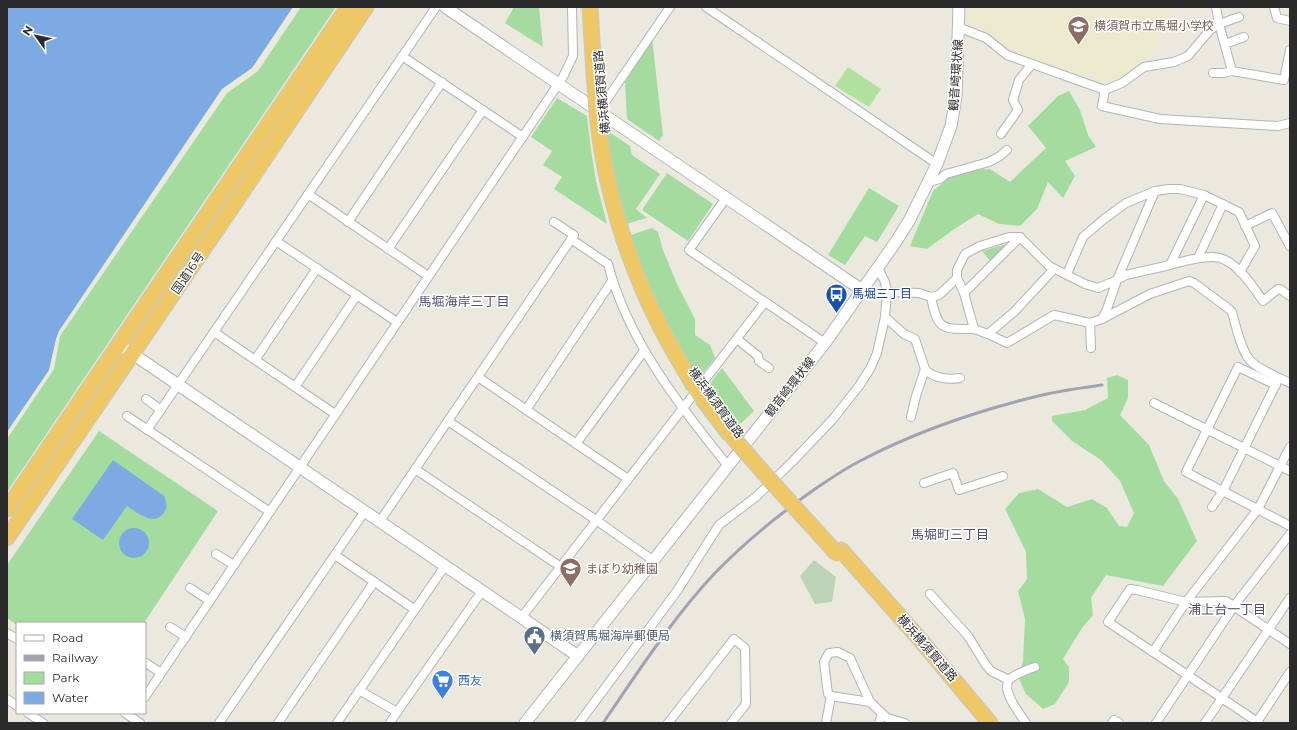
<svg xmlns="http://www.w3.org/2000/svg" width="1297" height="730" font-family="Montserrat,'Noto Sans JP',sans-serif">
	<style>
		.education { fill: #ebeacf }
		.green { fill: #a4dca0 }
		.cemetery { fill: #bdd3b7 }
		.pitch { fill: #b1e29d }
		.water { fill: #7caae2 }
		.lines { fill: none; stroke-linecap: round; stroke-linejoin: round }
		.street-casing { stroke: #b3b2bd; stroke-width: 10 }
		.secondary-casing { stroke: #b3b2bd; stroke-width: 13 }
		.highway-casing { stroke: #c8c8c8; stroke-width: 17 }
		.street { stroke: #fff; stroke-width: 8 }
		.secondary { stroke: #fff; stroke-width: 11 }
		.highway { stroke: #eec766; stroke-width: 15 }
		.rail { stroke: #a4a1b3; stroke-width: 3 }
		.highway-bridge-casing { stroke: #c8c8c8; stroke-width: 17; stroke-linecap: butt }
		.highway-bridge { stroke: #eec766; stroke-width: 15 }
		.labels { text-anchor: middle; stroke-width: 3; stroke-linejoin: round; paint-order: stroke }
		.education-label { font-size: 12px; fill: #785e54; stroke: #fff; text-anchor: start }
		.street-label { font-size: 12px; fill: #2b2b2b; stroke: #fff }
		.transit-label { font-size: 12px; fill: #164399; stroke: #fff; text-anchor: start }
		.service-label { font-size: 12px; fill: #4e5e75; stroke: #fff; text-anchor: start }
		.shop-label { font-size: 12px; fill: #366cbe; stroke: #fff; text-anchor: start }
		.neighbourhood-label { font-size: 13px; fill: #544f77; stroke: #fff }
	</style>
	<rect width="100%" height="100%" fill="#ebe9de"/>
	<path class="education" d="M967,7H1171L1172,11L1148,59L1121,78L1105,81L1011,52L980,29L971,26L967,21Z"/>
	<g class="green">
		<path d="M301,7H336L7,492V439L54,369L60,336L227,93L258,71Z"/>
		<path d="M514,7H539L543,47L505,23Z"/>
		<path d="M652,38L663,135L659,141L627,119L625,81Z"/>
		<path d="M1069,91L1080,110L1088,135L1096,147L1065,161L1075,176L1063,198L1048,182L1037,209L1020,226L999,224L978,214L953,230L927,249L910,246L933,191L958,170L990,169L1010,182L1046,148L1028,126L1058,96Z"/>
		<path d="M557,98L587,116L591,150L596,181L607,224L554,189L562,177L543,165L552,151L531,137Z"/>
		<path d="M590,119L630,146L632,155L660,174L636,209L647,218L612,228L599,180Z"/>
		<path d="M667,173L713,204L688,241L642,210Z"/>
		<path d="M869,188L899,206L877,242L865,236L845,265L828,255Z"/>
		<path d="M652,228L658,232L663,250L677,284L695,319V335L710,345L715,358L689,390L687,391L660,344L635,291L615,240Z"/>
		<path d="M1007,244L992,263L982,251Z"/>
		<path d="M722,368L754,411L723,440L695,403Z"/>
		<path d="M1117,375L1128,380V398L1120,415L1149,445L1164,481L1178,499L1197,541L1163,586L1106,575L1091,598L1093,615L1082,628L1063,659L1069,667V682L1055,704L1043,709L1026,694L1018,677L1023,661L1025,619L1018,591L1027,579L1026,552L1005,509L1019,493L1038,489L1067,507L1092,499L1107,508L1119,526L1127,527L1134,513L1120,481L1101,460L1072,441L1052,421V416L1085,410L1108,398L1107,378Z"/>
		<path d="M99,431L218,511L144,623H17V625L7,618V565Z"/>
	</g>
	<path class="cemetery" d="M814,560L836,577L832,602L815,604L800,576Z"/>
	<path class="pitch" d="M848,67L881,89L869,107L835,86Z"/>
	<g class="water">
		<path d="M7,7H293L252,68L222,89L59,331L56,339L49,370L7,432Z"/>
		<path d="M113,460L164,496C166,501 168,506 165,511C155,528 138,513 127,506L103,540L72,519Z"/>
		<circle cx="134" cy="543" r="15"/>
	</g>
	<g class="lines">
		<defs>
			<g id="street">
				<path d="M706,7L937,164"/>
				<path d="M1274,7L1277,18L1290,21"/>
				<path d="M1239,17L1219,24L1232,71L1284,80L1290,50"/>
				<path d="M958,27L986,38L1007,55L1105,90L1102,106L1160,119L1278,126L1290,123"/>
				<path d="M1225,44L1244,37"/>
				<path d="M402,56L523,137"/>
				<path d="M1213,73H1224L1232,71"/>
				<path d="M1105,90L1122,83L1144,67L1174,62L1188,56L1210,30L1219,24L1216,7"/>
				<path d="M599,111L670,7"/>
				<path d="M1001,134L1018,110L1013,100L1019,80L1032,64"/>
				<path d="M928,182L940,179L946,174L989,162L1000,156L1007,150"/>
				<path d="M1155,191L1117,280L1107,309L1102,319L1090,323L1054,315L1007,343L988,334L974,329L964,293L957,278V270L965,254L980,246L1009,237H1020L1049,266L1085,284L1098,288L1117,280L1126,275L1170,265L1204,195"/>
				<path d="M308,194L428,276"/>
				<path d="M726,198L689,250L825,343"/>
				<path d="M348,222L442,82"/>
				<path d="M1245,226L1272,213L1290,246"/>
				<path d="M571,239L608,264C628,341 679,405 728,466"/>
				<path d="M276,241L397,322"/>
				<path d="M388,249L483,110"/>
				<path d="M1198,258L1223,204"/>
				<path d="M1170,265C1184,261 1198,257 1213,257C1234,257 1252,285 1263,301L1278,289H1280L1290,296"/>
				<path d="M1067,274L1083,237L1104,219L1126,203L1155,191L1169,189H1180L1204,195L1239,212L1255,246L1240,272"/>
				<path d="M887,292L919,293L931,297L939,295L957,278"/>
				<path d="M964,293L1020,237"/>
				<path d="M931,297C938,331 942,329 974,329"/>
				<path d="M885,317L904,334L915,339L925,369L916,396L911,417"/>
				<path d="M1102,319L1150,294L1189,281L1194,283L1229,309L1232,312C1236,326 1240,347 1249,359C1255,368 1280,378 1290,383"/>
				<path d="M1090,323L1091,348"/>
				<path d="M214,332L335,414"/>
				<path d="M988,334L1014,312L1054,269"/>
				<path d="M737,339L758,356L759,361L769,368"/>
				<path d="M255,360L317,268"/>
				<path d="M925,369C932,378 949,380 960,378"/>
				<path d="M478,377L628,479"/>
				<path d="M1276,385L1238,367L1186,472L1290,526"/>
				<path d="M295,387L357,295"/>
				<path d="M146,399L161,410"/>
				<path d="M1154,403L1290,471"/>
				<path d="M526,410L612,281"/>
				<path d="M127,416L270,512"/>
				<path d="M448,421L596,520L654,561"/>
				<path d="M147,430L436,7"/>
				<path d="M576,444L644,351"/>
				<path d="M415,469L561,567"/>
				<path d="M924,483L953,473L959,490L1003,476"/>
				<path d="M1212,507L1223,491L1278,380"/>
				<path d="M380,521L574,235L554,222"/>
				<path d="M216,554L234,565"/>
				<path d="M335,555L414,609"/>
				<path d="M190,588L210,601"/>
				<path d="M930,594L968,636L986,665L991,671L1009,680"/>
				<path d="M521,618L765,302"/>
				<path d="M170,627L186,637"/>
				<path d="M7,633L17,639"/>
				<path d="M1153,652L1108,622L1130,589L1137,590L1186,602L1226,601L1290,644"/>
				<path d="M146,663L161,673"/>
				<path d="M359,690L397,712L390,723"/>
				<path d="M831,696L828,694L824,662L829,653L838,652L850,658L870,702"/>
				<path d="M145,697L563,77L573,56L572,7"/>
				<path d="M7,699L17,706"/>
				<path d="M397,712L482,591"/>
				<path d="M28,713L43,723"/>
				<path d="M125,713L140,723"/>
				<path d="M1257,722L1290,672"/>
				<path d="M219,723L365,511"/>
				<path d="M278,723L374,582"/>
				<path d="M337,723L445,566"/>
				<path d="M579,723L677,591L719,525L757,496L793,461L833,419L859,386L870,369L877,353L885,317L887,292L885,282L878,268"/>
				<path d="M668,723L734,639L745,648L746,704L731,723"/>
				<path d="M826,723L831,696L870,702L887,718L905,723"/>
				<path d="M879,723L882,714"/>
				<path d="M1026,723C1020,714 1001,691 1009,680C1014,674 1027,670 1035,667"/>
				<path d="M1112,723L1114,720L1119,723"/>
				<path d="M1156,723L1234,606L1290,534"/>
				<path d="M1205,723L1290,598"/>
				<path d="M1259,723L1153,652L1186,602L1258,509L1290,447"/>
			</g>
			<g id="secondary">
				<path d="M445,7L862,290"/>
				<path d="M127,350L578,656"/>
				<path d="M525,723L825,343L895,243L909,221L937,164L951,126L956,97L959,7"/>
			</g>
			<g id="highway">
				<path d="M590,7L594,73"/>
				<path d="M7,509L348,7"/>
				<path d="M7,538L230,210L366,7"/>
				<path d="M841,550L917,636L990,723"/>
			</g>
		</defs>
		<use href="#street" class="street-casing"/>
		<use href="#secondary" class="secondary-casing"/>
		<use href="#highway" class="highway-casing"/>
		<use href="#street" class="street"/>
		<use href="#secondary" class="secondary"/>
		<use href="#highway" class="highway"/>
		<path class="rail" d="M603,723C638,672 672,619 714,574C745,542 778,515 815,489C830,479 844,469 860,461C915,432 974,412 1034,397C1056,391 1080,388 1102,385"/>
		<defs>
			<path id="highway-bridge" d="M594,73C596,95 597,117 600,139C616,244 658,342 723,425C759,470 799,511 837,554"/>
		</defs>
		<use href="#highway-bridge" class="highway-bridge-casing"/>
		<use href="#highway-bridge" class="highway-bridge"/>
	</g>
	<defs>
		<symbol id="school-pin" viewBox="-11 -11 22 30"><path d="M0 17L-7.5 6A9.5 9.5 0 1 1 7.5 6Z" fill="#8d6e63" stroke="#fff"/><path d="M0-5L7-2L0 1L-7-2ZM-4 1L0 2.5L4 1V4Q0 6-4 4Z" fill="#fff"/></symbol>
		<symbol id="bus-pin" viewBox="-11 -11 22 30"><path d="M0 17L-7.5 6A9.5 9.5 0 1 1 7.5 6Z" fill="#1a4fb4" stroke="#fff"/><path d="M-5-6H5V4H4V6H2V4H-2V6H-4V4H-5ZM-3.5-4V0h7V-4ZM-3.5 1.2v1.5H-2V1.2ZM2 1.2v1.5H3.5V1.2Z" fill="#fff"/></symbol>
		<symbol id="civic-pin" viewBox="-11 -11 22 30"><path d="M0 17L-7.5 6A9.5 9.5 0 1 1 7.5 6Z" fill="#5c6f8a" stroke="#fff"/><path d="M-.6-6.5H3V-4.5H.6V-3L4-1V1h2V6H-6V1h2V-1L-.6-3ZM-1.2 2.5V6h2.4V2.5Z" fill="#fff"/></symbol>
		<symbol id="supermarket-pin" viewBox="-11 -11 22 30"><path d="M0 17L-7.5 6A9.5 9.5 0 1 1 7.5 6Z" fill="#3f7fe0" stroke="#fff"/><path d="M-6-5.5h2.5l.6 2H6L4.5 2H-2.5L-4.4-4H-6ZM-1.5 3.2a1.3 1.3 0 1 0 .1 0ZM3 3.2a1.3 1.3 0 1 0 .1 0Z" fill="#fff"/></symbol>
	</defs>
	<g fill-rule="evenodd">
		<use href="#school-pin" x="1066" y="14" width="25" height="34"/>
		<use href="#bus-pin" x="824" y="282" width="25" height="34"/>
		<use href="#school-pin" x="558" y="556" width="25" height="34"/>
		<use href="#civic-pin" x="522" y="624" width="25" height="34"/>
		<use href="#supermarket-pin" x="430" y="668" width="25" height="34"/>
	</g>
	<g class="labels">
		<g class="education-label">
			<text x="1094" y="30">横須賀市立馬堀小学校</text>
			<text x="586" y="573">まぼり幼稚園</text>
		</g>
		<g class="street-label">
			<text transform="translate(956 75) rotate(-86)" y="4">観音崎環状線</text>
			<text transform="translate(602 92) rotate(-95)" y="4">横浜横須賀道路</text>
			<text transform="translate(188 273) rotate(-56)" y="4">国道16号</text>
			<text transform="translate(790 387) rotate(-52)" y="4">観音崎環状線</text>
			<text transform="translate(716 403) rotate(54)" y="4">横浜横須賀道路</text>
			<text transform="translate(927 648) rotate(49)" y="4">横浜横須賀道路</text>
		</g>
		<g class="transit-label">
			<text x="852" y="298">馬堀三丁目</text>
		</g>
		<g class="service-label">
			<text x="550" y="640">横須賀馬堀海岸郵便局</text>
		</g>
		<g class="shop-label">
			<text x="458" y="685">西友</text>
		</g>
		<g class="neighbourhood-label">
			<text x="464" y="306">馬堀海岸三丁目</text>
			<text x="950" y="539">馬堀町三丁目</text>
			<text x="1227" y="614">浦上台一丁目</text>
		</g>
	</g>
	<rect width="1297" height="730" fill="none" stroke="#2b2b2b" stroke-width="16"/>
	<rect x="16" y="622" width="130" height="92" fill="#ffffff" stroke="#aaaaaa"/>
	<rect x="24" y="635" width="20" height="6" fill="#ffffff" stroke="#aaaaaa"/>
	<text x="52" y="642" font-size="12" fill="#2b2b2b">Road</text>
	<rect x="24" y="655" width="20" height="6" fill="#a4a1b3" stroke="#aaaaaa"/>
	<text x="52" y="662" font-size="12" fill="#2b2b2b">Railway</text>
	<rect x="24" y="672" width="20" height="12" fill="#a4dca0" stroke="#aaaaaa"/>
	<text x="52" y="682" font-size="12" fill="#2b2b2b">Park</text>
	<rect x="24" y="692" width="20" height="12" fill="#7caae2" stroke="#aaaaaa"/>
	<text x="52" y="702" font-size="12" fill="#2b2b2b">Water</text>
	<g transform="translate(36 36) rotate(303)" stroke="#ffffff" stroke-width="3" paint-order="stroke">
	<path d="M0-3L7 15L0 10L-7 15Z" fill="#2b2b2b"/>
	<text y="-6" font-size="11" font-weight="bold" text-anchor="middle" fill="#2b2b2b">N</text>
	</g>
</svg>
